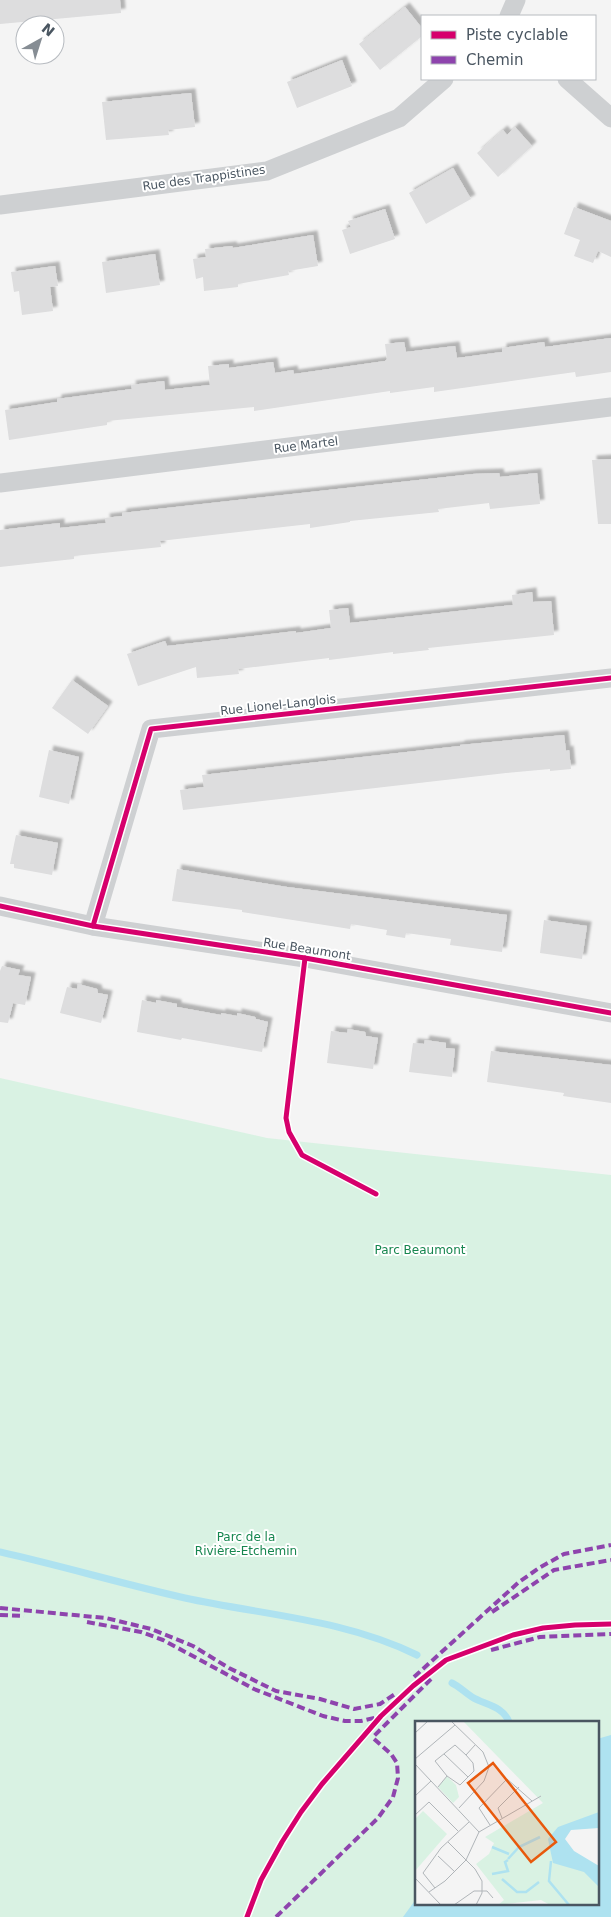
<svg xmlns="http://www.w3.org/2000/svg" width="611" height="1917" font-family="'DejaVu Sans',sans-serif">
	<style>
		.green { fill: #d9f2e3; fill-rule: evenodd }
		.water { fill: #aee2f0 }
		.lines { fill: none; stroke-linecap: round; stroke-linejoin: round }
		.stream { stroke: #aee2f0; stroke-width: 7 }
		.building { fill: #ddddde; filter: url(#shadow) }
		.minor { stroke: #ced0d2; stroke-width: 19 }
		.quiet { stroke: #8e44ad; stroke-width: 4; stroke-dasharray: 8 4; stroke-linecap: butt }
		.cycleway-casing { stroke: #fff; stroke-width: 8 }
		.cycleway { stroke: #d6006c; stroke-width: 5 }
		.labels { text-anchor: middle; stroke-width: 4; stroke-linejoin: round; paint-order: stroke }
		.street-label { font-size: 12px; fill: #4a5661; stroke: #fff }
		.park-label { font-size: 12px; fill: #17864f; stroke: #fff }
		.inset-river { fill: none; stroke: #aee2f0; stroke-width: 2.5 }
		.inset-road { fill: none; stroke: #b0b5b9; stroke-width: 1 }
		.view { fill: #e8590c; fill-opacity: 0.15; stroke: #e8590c; stroke-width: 2.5 }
		.inset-edge { fill: none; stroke: #4a5661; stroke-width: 2.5 }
	</style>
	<defs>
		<filter id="shadow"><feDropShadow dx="4.5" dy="-4.5" stdDeviation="1" flood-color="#0004"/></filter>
	</defs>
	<rect width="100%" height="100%" fill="#f4f4f4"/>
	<path class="green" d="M0,1078L267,1138L611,1175V1917H0ZM416,1722H597V1903H416Z"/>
	<path class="water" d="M611,1735V1917H403L416,1899V1903H597V1739Z"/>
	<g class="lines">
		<g class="stream">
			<path d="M0,1552C62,1566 123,1584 185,1598C263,1615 343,1619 417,1655"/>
			<path d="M452,1683C460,1687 464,1692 472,1697C485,1705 503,1706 509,1722"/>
		</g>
	</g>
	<g class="building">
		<path d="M0,0H120L121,13L0,24Z"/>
		<path d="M405,7L422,28V36L380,70L359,44Z"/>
		<path d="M342,60L352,86L297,108L287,82Z"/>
		<path d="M191,93L195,127L168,130L169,135L106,140L102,102Z"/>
		<path d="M515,127L532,146L498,177L477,153L503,130L507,135Z"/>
		<path d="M453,168L471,199L426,224L409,193Z"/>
		<path d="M574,207L611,221V257L598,251L593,263L574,256L580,240L564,234Z"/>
		<path d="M385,209L395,239L350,254L342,230L351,227L348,221Z"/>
		<path d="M313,235L318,266L288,271L289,275L238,284V287L204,291L203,277L196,279L193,259L206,257L205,249L232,246L233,248Z"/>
		<path d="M155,254L160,285L106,293L102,262Z"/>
		<path d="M55,266L58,286L50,287L53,311L22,315L19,291L14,292L11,272Z"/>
		<path d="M611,338V372L576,377L575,372L434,392V387L390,393V391L254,411V407L107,421V425L9,440L5,410L57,402V399L132,389L131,385L164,381L165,390L210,385L208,366L229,364V368L273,362L275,373L293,370L294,374L385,361L387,359L385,344L404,342L406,352L455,346L457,358L502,352V348L544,342L545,347Z"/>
		<path d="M611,459V524H598L592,460Z"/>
		<path d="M499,473L500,477L537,473L540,504L490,509L489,503L438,509L439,512L350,521V522L310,528V524L160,541L161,547L74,556V559L0,567V530L60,523V528L106,523L105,518L122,516V513L473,474Z"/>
		<path d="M532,592L533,602L551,601L554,635L428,648L429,650L393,654V652L329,660V658L238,669L239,674L197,678L196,667L138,686L127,654L165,641L167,646L296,631V633L331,628L329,610L348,608L350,623L513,605L512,595Z"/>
		<path d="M72,680L108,706L88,734L52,708Z"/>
		<path d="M564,735L566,751L569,750L571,769L550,771V769L506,773L183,810L180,790L204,787L202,775L460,746V745Z"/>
		<path d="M49,750L79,757L69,804L39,797Z"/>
		<path d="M16,835L58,843L52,875L14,868V864H10Z"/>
		<path d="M177,869L287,887L507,915L502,952L450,945L451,939L406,933L405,938L386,935L387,930L351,924L350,929L242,912V910L172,901Z"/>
		<path d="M544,920L587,926L582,959L540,953Z"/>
		<path d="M2,966L20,970L18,975L31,977L25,1005L13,1003L8,1023L0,1022V971Z"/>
		<path d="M78,984L97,989L98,993L108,995L101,1023L60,1013L67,987L77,989Z"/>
		<path d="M142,1000L156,1003V1000L177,1004V1007L221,1015V1013L237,1016V1013L255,1017L256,1019L268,1022L262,1052L182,1038L181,1040L137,1032Z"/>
		<path d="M348,1029L365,1032L366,1036L378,1038L373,1069L327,1063L331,1031L347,1033Z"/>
		<path d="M425,1040L446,1043V1048L455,1049L452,1077L409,1072L413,1043L424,1044Z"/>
		<path d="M491,1051L611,1065V1103L563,1096L564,1093L487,1082Z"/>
	</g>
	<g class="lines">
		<g class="minor">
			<path d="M509,16L516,0"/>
			<path d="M567,79L611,118"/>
			<path d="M0,205L267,171L399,118L444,79"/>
			<path d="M0,483L611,407"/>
			<path d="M0,906L93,926L305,958L611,1013"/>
			<path d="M93,926L151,729L611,678"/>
		</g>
		<g class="quiet">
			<path d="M0,1608L106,1618L151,1629L193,1646L229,1668L276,1691L320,1699L354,1709L380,1704L395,1694"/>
			<path d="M492,1612L554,1570L611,1560"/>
			<path d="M0,1615L24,1616"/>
			<path d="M87,1622L141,1632L163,1640L254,1689L323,1716L345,1721H361L378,1717"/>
			<path d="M491,1650L540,1637L611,1634"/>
			<path d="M414,1677L519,1582L539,1568L564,1554L611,1545"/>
			<path d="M276,1917L378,1818L393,1797L398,1778L397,1763L391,1754L374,1739V1736L431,1679"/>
		</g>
		<defs>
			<g id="cycleway">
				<path d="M0,906L93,926L305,958L611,1013"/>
				<path d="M93,926L151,729L611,678"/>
				<path d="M305,958L286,1118L289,1132L302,1155L376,1194"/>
				<path d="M247,1917L261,1880L282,1842L301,1812L322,1784L381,1716L413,1686L446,1660L513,1635L543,1628L575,1625L611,1624"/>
			</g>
		</defs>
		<use href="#cycleway" class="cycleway-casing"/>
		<use href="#cycleway" class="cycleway"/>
	</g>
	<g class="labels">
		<g class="street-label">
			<text transform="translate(204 178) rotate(-8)" y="4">Rue des Trappistines</text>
			<text transform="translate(306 445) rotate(-7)" y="4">Rue Martel</text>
			<text transform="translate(278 705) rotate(-6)" y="4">Rue Lionel-Langlois</text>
			<text transform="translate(307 949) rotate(9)" y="4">Rue Beaumont</text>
		</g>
		<g class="park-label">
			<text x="420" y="1254">Parc Beaumont</text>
			<text x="246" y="1541">Parc de la<tspan x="246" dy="14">Rivière-Etchemin</tspan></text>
		</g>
	</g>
	<g transform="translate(415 1721)">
		<rect width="184" height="184" fill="#f4f4f4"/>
		<path d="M48,0H184V98L146,109L141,124L184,155V184H135L126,179L83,184L89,179L61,143L74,133L79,122L70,116L128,82ZM32,55L41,64L44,76L38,82L23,66ZM8,90L32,113L0,150V98Z" fill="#d9f2e3"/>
		<path d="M184,91V107L156,109L150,118L159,130L184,145V166L169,151L138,142L133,118L143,106Z" fill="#aee2f0"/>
		<path class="inset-river" d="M77,126L94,133M93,138L104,126L125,116M136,140L134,160L154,184M77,153L93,150L90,141L93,139M87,158L102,171H111L124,161"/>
		<path class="inset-road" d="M36,0L68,31L74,46L69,60L44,87M0,12L13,0M29,33L53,56M0,38L40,4M0,43L64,111M32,55L20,40L40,24L51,34L60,24M23,66L32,55L45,64L59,50L58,42L51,34M0,75L16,60M0,94L14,81L43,110M87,97L83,87L104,66M75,104L64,87L92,58L117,80M33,121L60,148L67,160V172L61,184M23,135L40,151M0,157L26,184M20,167L8,152L26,127L54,101M14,171L30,160L51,139L64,111L126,75M39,184L59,170H72L78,177"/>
		<path class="view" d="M78,42L141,121L116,141L53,62Z"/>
		<rect width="184" height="184" class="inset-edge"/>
	</g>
	<rect x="421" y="15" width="175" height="65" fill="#ffffff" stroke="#b7bbc0"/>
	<rect x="431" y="31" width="25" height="8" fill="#d6006c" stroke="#b7bbc0"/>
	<text x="466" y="40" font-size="15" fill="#4a5661">Piste cyclable</text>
	<rect x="431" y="56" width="25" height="8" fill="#8e44ad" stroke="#b7bbc0"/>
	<text x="466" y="65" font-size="15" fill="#4a5661">Chemin</text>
	<g transform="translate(40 40) rotate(39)"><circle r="24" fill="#ffffff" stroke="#b7bbc0"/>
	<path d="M0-4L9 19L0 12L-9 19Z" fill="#868d94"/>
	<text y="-8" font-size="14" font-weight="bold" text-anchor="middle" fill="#4a5661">N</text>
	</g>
</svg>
